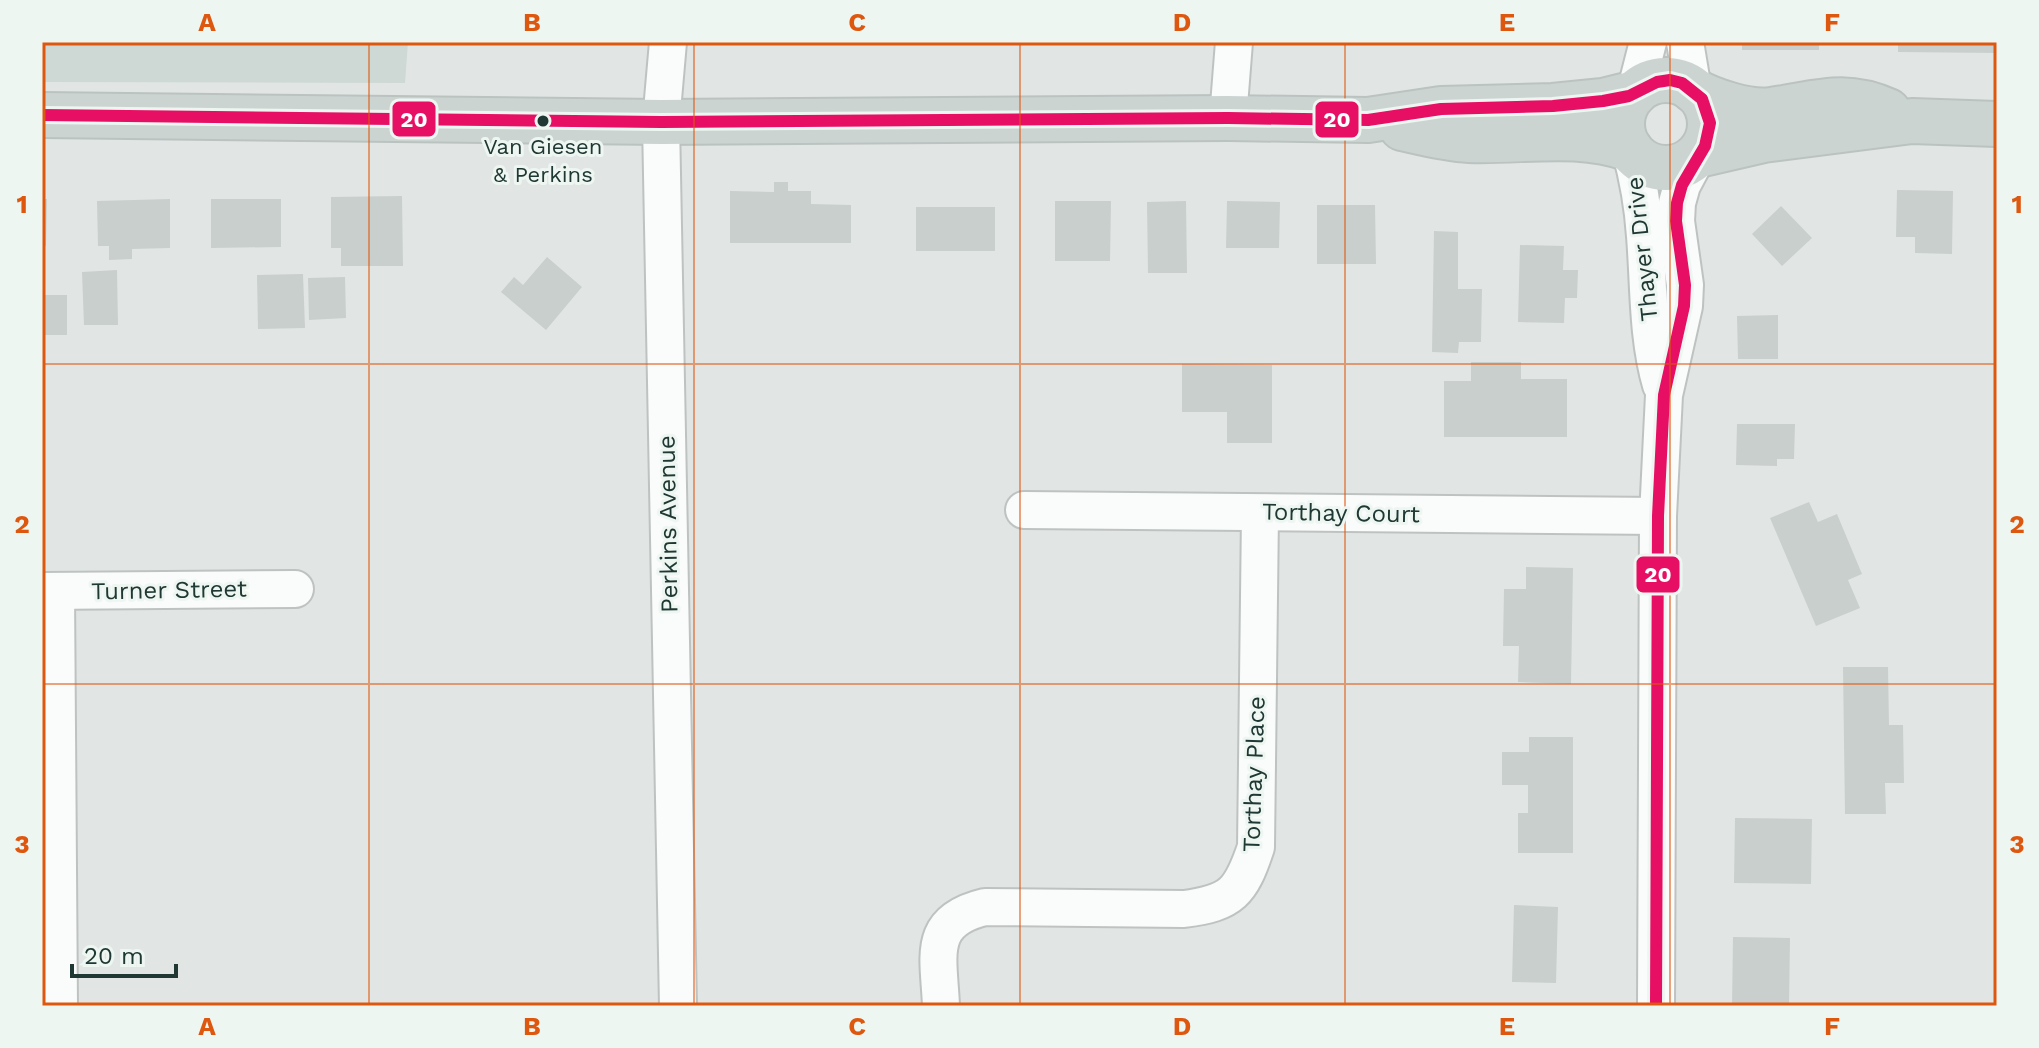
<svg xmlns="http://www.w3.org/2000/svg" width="2039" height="1048" font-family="'Work Sans',sans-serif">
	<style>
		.built { fill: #ced8d4 }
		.building { fill: #c9cfcd }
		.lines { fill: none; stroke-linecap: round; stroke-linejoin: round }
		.minor-casing { stroke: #bec3c1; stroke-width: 40 }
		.major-casing { stroke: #bbc3c1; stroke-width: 48 }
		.minor { stroke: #fafbfb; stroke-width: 36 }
		.major { stroke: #ccd4d2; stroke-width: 44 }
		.bus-1-casing { stroke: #eef6f2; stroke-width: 18 }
		.bus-1 { stroke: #e60f63; stroke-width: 12 }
		.grid { fill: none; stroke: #de570e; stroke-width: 2; stroke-opacity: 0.55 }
		.bus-dot { fill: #203833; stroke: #eef6f2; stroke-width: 3 }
		.labels { text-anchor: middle; stroke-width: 6; stroke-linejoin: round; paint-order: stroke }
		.bus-label { font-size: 22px; fill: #203833; stroke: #eef6f2 }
		.street-label { font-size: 24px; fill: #203833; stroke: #eef6f2 }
		.line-badge { stroke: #eef6f2; stroke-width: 3 }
		.badge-label { font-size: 22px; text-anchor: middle; font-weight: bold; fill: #fff }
		.neatline { fill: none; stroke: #de570e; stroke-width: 3 }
		.grid-label { font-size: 26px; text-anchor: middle; font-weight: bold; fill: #de570e }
	</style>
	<rect width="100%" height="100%" fill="#e1e6e4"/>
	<path class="built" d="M42,42H408L405,83L42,82Z"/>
	<g class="building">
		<rect x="1742" y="42" width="77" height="8"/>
		<path d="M1898,42H1997V53L1898,52Z"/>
		<path d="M774,182H788V191H811V204L851,205V243H730V191L774,192Z"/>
		<path d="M1897,190L1953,191L1952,254L1915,253V237H1896Z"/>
		<path d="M402,196L403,266H341V248H331V197Z"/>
		<path d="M42,199H47L46,246H42Z"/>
		<path d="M170,199V248L132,249V259L109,260V246H98L97,201Z"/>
		<path d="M211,199H281V247L211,248Z"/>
		<path d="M1055,201H1111L1110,261H1055Z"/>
		<path d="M1186,201L1187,273H1148L1147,202Z"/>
		<path d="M1227,201L1280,202L1279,248H1226Z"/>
		<path d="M1317,205H1375L1376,264H1317Z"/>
		<path d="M1781,206L1812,238L1782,266L1752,234Z"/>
		<rect x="916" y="207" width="79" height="44"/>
		<path d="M1434,231L1458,232V289H1482L1481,342H1459L1458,353L1432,352Z"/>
		<path d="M1520,245L1564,246L1563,270H1578L1577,298H1565L1564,323L1518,322Z"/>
		<path d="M547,257L582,287L546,330L501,292L514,277L523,285Z"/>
		<path d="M117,270L118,325H84L82,272Z"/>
		<path d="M303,274L305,328L258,329L257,275Z"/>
		<path d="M345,277L346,318L309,320L308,278Z"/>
		<rect x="42" y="295" width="25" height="40"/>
		<path d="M1778,315V359H1738L1737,316Z"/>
		<path d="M1471,362H1521V379H1567V437H1444V381H1471Z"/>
		<path d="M1182,364L1272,365V443H1227V412H1182Z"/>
		<path d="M1737,424H1795L1794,459H1777V466L1736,465Z"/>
		<path d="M1809,502L1818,522L1837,514L1862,574L1848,580L1860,608L1816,626L1770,518Z"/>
		<path d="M1526,567L1573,568L1571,684L1518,682L1519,646H1503L1504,589H1526Z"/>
		<path d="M1843,667H1888L1889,725H1903L1904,783H1885L1886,814H1845Z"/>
		<path d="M1529,737H1573V853H1518V813H1528V785H1502V752H1529Z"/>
		<path d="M1735,818L1812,819L1811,884L1734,883Z"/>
		<path d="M1514,905L1558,907L1556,983L1512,982Z"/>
		<path d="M1733,937L1790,938L1789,1006H1732Z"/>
	</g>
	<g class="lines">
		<defs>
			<g id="minor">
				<path d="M668,42L661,122L678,1006"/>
				<path d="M1685,42L1693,90"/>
				<path d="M1635,93L1648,42"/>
				<path d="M1228,118L1234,42"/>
				<path d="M1630,149C1638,178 1643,206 1645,236C1649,286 1647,337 1661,385"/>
				<path d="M1024,510L1658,516"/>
				<path d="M42,591L295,589"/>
				<path d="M56,591L59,1006"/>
				<path d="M941,1006C939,956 926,921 985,907L1184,909C1232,903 1241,892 1256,847L1260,513"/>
				<path d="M1656,1006L1658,516L1664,395L1684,306L1685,285L1676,221L1677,203L1682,185L1698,155"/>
			</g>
			<g id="major">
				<circle cx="1666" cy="124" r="44"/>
				<path d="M1693,90C1712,101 1749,113 1771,110C1816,104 1843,91 1888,111"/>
				<path d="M42,115L661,122L1228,118L1368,120L1441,109L1553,106L1603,101L1635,93"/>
				<path d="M1402,128C1424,133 1447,139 1469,140C1524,142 1577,130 1630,149"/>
				<path d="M1698,155L1763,140L1912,121L1997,124"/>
			</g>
		</defs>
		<use href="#minor" class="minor-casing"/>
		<use href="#major" class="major-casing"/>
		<use href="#minor" class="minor"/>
		<use href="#major" class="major"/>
		<defs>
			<path id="bus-1" d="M42,115L661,122L1228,118L1368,120L1441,109L1553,106L1603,101L1629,96L1657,82L1670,80L1682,83L1702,99L1710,123L1705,146L1682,185L1677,203L1676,221L1685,285L1684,306L1664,395L1658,516L1656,1006"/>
		</defs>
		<use href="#bus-1" class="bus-1-casing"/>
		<use href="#bus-1" class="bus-1"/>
	</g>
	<path class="grid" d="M369,42V1006M694,42V1006M1020,42V1006M1345,42V1006M1670,42V1006M42,364H1997M42,684H1997"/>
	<circle class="bus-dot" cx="543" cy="121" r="7"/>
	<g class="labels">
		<g class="bus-label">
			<text x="543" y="154">Van Giesen<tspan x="543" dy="28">&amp; Perkins</tspan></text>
		</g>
		<g class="street-label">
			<text transform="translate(1642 249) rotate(-96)" y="8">Thayer Drive</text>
			<text transform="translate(1341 513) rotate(1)" y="8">Torthay Court</text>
			<text transform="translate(668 524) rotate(-91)" y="8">Perkins Avenue</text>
			<text transform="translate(169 590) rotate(-1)" y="8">Turner Street</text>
			<text transform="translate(1254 774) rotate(-88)" y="8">Torthay Place</text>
		</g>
	</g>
	<g class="line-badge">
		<rect x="391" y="100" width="46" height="38" rx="8" fill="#e60f63"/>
		<rect x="1314" y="100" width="46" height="39" rx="8" fill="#e60f63"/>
		<rect x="1635" y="555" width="46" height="39" rx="8" fill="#e60f63"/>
	</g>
	<g class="badge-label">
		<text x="414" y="127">20</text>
		<text x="1337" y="127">20</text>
		<text x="1658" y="582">20</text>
	</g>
	<rect width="2039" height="1048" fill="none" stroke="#eef6f2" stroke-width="88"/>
	<path d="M72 964v12h104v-12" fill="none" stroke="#203833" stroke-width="4"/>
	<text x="84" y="964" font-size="24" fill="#203833" stroke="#eef6f2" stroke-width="6" paint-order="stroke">20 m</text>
	<rect x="44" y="44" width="1951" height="960" class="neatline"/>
	<g class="grid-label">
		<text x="207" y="31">A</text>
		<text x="532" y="31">B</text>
		<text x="857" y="31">C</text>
		<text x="1182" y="31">D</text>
		<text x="1507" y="31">E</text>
		<text x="1832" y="31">F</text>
		<text x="22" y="213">1</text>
		<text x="2017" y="213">1</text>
		<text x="22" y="533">2</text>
		<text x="2017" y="533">2</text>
		<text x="22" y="853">3</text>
		<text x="2017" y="853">3</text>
		<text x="207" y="1035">A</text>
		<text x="532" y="1035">B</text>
		<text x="857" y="1035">C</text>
		<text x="1182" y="1035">D</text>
		<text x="1507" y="1035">E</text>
		<text x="1832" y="1035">F</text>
	</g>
</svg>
